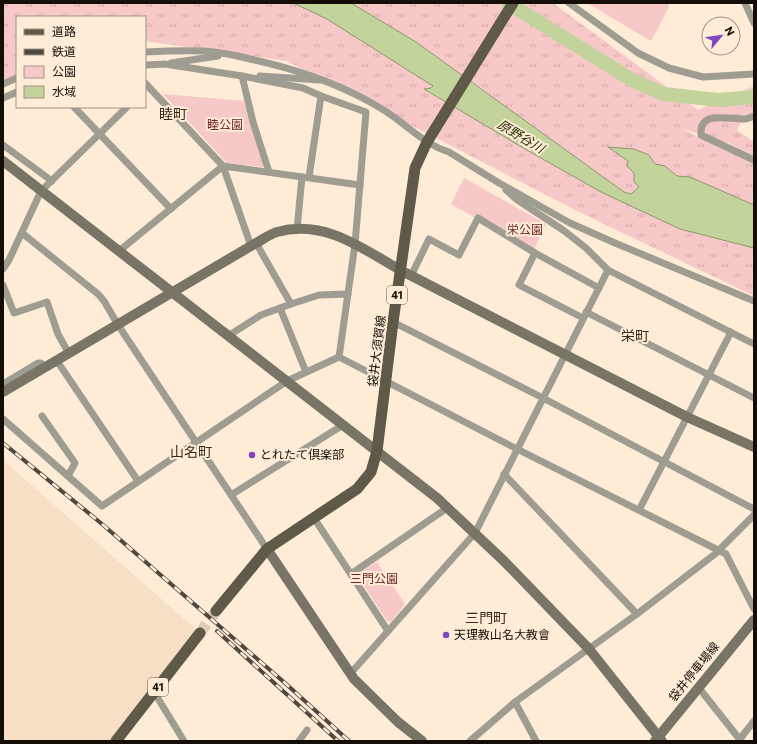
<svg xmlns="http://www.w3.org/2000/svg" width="757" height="744" font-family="Commissioner,'Noto Sans JP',sans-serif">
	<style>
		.built { fill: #f6dfc4 }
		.grass { fill: url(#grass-tufts) }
		.green { fill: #f6c8c7 }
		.water { fill: #c2d39b; stroke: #8e986f }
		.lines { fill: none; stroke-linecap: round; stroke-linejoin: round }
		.river { stroke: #c2d39b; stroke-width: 14 }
		.primary-tunnel { stroke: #dccbb8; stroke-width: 11; stroke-dasharray: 11 5.5; stroke-linecap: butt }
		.street { stroke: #9f9d92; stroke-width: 7 }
		.secondary { stroke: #797566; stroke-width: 10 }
		.primary { stroke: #5e5a47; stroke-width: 11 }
		.rail-casing { stroke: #50473d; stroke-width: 4 }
		.rail { stroke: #ffecd7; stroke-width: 2.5; stroke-dasharray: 8; stroke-linecap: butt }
		.poi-dot { fill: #8246bc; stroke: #ffecd7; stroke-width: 1.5 }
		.labels { text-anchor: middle; stroke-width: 4; stroke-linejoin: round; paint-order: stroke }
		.shield { fill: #ffecd7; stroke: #5a5145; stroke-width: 1 }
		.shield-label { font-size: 11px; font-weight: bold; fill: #140e07 }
		.park-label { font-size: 12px; fill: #702529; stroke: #ffecd7 }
		.street-label { font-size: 12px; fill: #140e07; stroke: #ffecd7 }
		.poi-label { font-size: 12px; fill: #140e07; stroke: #ffecd7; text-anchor: start }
		.water-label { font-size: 13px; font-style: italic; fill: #273107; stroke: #ffecd7 }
		.quarter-label { font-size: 14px; fill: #392b1a; stroke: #ffecd7 }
	</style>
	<defs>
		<pattern id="grass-tufts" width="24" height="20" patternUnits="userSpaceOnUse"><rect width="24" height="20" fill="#f6c8c7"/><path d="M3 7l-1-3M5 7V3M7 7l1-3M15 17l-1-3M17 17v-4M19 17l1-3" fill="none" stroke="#d2aba9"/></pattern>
	</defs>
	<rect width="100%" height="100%" fill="#ffecd7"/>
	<path class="built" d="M3,460L200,633L114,741H3Z"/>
	<path class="grass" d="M3,3H553L698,110L754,86V115L742,119L737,130L754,142V157L729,143L680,128L754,163V296L575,210L287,61L145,41V17H17V78L3,82Z"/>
	<g class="green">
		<path d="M587,3H667L669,7L651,41Z"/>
		<path d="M163,94L244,101L264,165L262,167L227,163Z"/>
		<path d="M464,178L546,224L533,251L451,204Z"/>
		<path d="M377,562L405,604L391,622L387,621L358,576L359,573Z"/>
	</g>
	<path class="water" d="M293,3H351L416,42L624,192L631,194L639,187L634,182V173L627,166L628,161L608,147L634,149L649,155L655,164L665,166L677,176L690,177L754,205V248L680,229L601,192L525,149L424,89L431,88L433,86L327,19Z"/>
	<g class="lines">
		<path class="river" d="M508,3L632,80L664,94L718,100L754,97"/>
		<path class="primary-tunnel" d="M200,633L216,611"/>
		<g class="street">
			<path d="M569,3L638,53L669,68L703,77L754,74"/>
			<path d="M745,3L754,23"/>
			<path d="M145,52C164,51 183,50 203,51C219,52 235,55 250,59C292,68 332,81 370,102C379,107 389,113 398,120C414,132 429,146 449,152L499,183L570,223L615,243L754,301"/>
			<path d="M171,63L218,56"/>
			<path d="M145,65L165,64L242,76L303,88L321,96L366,112L355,244L339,357"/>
			<path d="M242,76L253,122L269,172"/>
			<path d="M260,76L319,80"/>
			<path d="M145,83L223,166L251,246"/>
			<path d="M3,84L17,78"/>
			<path d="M3,98L17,92"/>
			<path d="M74,107L171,209"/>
			<path d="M754,116C751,117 748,119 745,119C730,120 699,109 701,135L754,160"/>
			<path d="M3,145L52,181"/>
			<path d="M309,177L321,96"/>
			<path d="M506,190L516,199L563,230L586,248L608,270L754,344"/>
			<path d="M297,229L302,177"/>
			<path d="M22,233L98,294L104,301L118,325L267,549"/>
			<path d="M256,243L291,304"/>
			<path d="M119,251L223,166L360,185"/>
			<path d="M535,253L519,285L583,318"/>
			<path d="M3,269L9,260L41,191L127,107"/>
			<path d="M411,276L429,239L459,255L478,218L535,253L599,288"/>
			<path d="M3,285L14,313L47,302L58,334L69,354"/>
			<path d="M280,308L306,372"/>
			<path d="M586,312L754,398"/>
			<path d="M393,322L543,398L754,509"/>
			<path d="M228,336L261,315L291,304L319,295L348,294"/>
			<path d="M339,357L517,449L726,554L754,609"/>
			<path d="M57,361L138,481"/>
			<path d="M3,384L38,363H41L45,367"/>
			<path d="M42,416L75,463L68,476"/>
			<path d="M3,419L102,506L287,381L339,357"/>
			<path d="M504,474L637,614"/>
			<path d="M231,495L343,425"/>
			<path d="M639,510L731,332"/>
			<path d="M314,518L388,631"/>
			<path d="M351,574L447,508"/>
			<path d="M350,674L475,533L608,270"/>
			<path d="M699,688L741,741"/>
			<path d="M154,692L184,741"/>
			<path d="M515,702L536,741"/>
			<path d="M740,739L754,721"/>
			<path d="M299,741L307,730"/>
			<path d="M470,741L515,702L637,614L715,554L754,515"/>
		</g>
		<g class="secondary">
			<path d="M3,161L437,498L504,561L589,649L662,741"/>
			<path d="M3,392L256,243C262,240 270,234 277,232C324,219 362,248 400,270L687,417L754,447"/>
			<path d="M267,549L354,679L398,722L422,741"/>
			<path d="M655,741L754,620"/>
		</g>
		<g class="primary">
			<path d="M216,611L267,549L357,489L371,472L377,451L393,322L415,168L427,142L513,3"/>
			<path d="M116,741L200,633"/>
		</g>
		<defs>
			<g id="rail">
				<path d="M3,443L102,524L285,683L349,741"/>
				<path d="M217,631L338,741"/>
			</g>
		</defs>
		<use href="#rail" class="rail-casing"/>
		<use href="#rail" class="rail"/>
	</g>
	<g class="poi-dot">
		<circle cx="252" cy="455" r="4"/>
		<circle cx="446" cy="635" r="4"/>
	</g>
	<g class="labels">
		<g class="shield">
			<rect x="387" y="286" width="20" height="18" rx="3"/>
			<rect x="148" y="678" width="20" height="18" rx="3"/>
		</g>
		<g class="shield-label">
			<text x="397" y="299">41</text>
			<text x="158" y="691">41</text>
		</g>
		<g class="park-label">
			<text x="225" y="129">睦公園</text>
			<text x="525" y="234">栄公園</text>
			<text x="374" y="583">三門公園</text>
		</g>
		<g class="street-label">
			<text transform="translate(377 351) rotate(-83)" y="4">袋井大須賀線</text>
			<text transform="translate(694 672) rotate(-51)" y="4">袋井停車場線</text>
		</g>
		<g class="poi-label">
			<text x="260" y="459">とれたて倶楽部</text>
			<text x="454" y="639">天理教山名大教會</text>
		</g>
		<g class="water-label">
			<text transform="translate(521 136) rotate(31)" y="5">原野谷川</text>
		</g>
		<g class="quarter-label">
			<text x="173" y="119">睦町</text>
			<text x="635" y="341">栄町</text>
			<text x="191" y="457">山名町</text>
			<text x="486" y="623">三門町</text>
		</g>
	</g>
	<rect width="757" height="744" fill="none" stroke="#140e07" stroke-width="8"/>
	<rect x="16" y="16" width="130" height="92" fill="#ffecd7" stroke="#a19384"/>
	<rect x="24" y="29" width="20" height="6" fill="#5e5a47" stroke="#a19384"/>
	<text x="52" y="36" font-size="12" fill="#140e07">道路</text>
	<rect x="24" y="49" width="20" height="6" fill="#50473d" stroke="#a19384"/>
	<text x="52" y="56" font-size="12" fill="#140e07">鉄道</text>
	<rect x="24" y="66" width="20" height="12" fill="#f6c8c7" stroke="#a19384"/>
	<text x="52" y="76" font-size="12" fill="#140e07">公園</text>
	<rect x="24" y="86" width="20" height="12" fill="#c2d39b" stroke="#a19384"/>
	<text x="52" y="96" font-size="12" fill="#140e07">水域</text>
	<g transform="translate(721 36) rotate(61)"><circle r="19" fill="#ffecd7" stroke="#a19384"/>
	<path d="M0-3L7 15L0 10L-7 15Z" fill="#8246bc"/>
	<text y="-6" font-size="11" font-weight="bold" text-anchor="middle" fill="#140e07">N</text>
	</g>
</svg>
